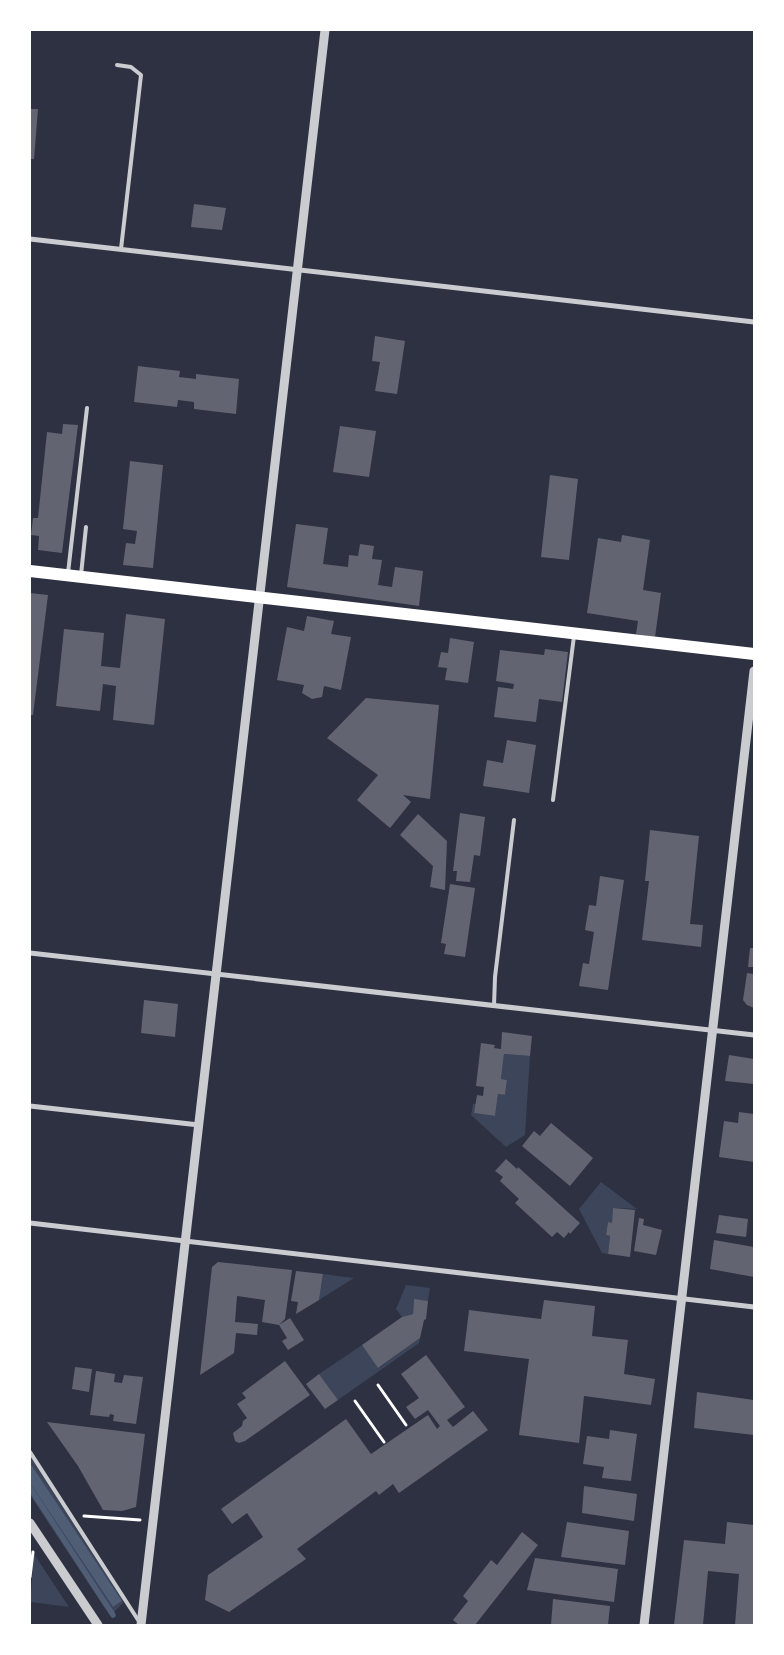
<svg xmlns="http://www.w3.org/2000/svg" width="784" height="1655" font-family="Lato,sans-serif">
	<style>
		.green { fill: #3c4559 }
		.water { fill: #4f5d75 }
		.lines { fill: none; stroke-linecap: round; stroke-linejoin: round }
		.stream { stroke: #4f5d75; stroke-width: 5.5 }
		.building { fill: #626471 }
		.path { stroke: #fff; stroke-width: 3 }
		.service { stroke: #caccd0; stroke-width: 4 }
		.minor { stroke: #caccd0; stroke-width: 5 }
		.tertiary { stroke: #caccd0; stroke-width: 9 }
		.primary { stroke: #fff; stroke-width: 12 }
	</style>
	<rect width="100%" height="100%" fill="#2d3142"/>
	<g class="green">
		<path d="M504,1054L530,1056L525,1135L506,1147L471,1115L473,1104H476L474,1113L495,1116L498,1094L505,1095L507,1080L501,1079Z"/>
		<path d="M601,1182L637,1209L614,1208L612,1223H608L606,1235L610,1236L608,1254L602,1253L579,1209Z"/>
		<path d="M323,1274L354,1278L319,1300Z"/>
		<path d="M406,1285L430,1288L428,1301L414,1300L413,1314L402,1317L396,1309Z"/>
		<path d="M420,1338L419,1343L338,1400L319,1374L362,1345L379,1368Z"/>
		<path d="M30,1452L121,1590L123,1603L114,1612H110L104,1607L30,1495V1483L113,1607L121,1602L30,1463Z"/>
		<path d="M34,1554L69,1607L30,1602Z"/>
	</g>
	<path class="water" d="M30,1463L122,1601L113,1607L30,1483Z"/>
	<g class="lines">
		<path class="stream" d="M30,1488L113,1615"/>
	</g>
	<g class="building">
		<path d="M30,109H38L34,159H30Z"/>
		<path d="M194,204L226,208L222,230L191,227Z"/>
		<path d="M375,336L405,341L397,394L375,391L380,362L372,361Z"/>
		<path d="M138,366L180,371L179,377L196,379V374L239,379L236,414L194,409V402L178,400L177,407L134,402Z"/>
		<path d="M63,424L78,425L62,553L38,550L39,536L31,535L33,518H38L47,432L62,434Z"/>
		<path d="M340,426L376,431L369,477L333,472Z"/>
		<path d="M130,461L163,465L153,568L123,565L126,543L135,544L137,531L123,529Z"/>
		<path d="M550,475L578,479L569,560L541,557Z"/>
		<path d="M296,524L328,528L323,564L348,567L349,555L358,556L360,544L374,546L372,559L382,560L378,585L392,587L395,567L423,571L419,606L287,587Z"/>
		<path d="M622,535L650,540L643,590L661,593L655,637L636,634L638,621L587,613L598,538L621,542Z"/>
		<path d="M30,593L48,595L33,715H30Z"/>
		<path d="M126,614L165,619L154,725L113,720L116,686L103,684L100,711L56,706L64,629L104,633L101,666L120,668Z"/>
		<path d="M307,616L334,621L331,634L351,637L341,690L324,686L322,697L312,699L302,693L304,685L277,680L287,627L304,631Z"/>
		<path d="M450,638L474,642L468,683L445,680L447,668L438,667L441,652L448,653Z"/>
		<path d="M545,649L568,652L562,702L539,699L536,722L494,717L498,687L513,689L514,684L496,681L500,650L544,655Z"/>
		<path d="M366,698L439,705L430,799L403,795L411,802L390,828L357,800L378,775L327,738Z"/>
		<path d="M507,740L536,745L529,793L483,786L487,760L503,763Z"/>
		<path d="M460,813L485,817L480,856L474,855L470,882L456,881L457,871H453Z"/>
		<path d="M418,814L447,841L445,890L430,887L433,866L400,835Z"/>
		<path d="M650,830L699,836L690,924L703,925L701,947L642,940L649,881H645Z"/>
		<path d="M600,876L624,880L608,990L579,986L583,963L589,964L594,932L585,930L589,905L596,906Z"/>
		<path d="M450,884L475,888L465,957L444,954L446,944L441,943Z"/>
		<path d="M750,948H754V967H748Z"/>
		<path d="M747,973L754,974V1008L747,1005L743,1000Z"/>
		<path d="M144,1000L178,1004L175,1037L141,1033Z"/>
		<path d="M502,1032L532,1036L530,1056L504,1054L501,1079L507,1080L505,1095L498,1094L495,1116L474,1113L477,1095L483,1096L484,1087L476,1086L481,1043L495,1045L494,1048L501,1049Z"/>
		<path d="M729,1055L754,1059V1084L725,1081Z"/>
		<path d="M739,1112L754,1114V1162L719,1157L724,1121L738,1123Z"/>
		<path d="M551,1123L593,1158L570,1186L522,1146L534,1131L540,1136Z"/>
		<path d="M506,1159L517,1169L518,1167L580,1223L570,1234L569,1232L564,1238L557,1232L552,1237L515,1203L519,1199L500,1181L503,1177L495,1171Z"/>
		<path d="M613,1208L635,1210L630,1257L608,1254L610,1236L606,1235L608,1222L612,1223Z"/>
		<path d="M719,1215L748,1219L746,1237L716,1233Z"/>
		<path d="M639,1218L644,1219L643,1225L662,1230L656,1255L634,1251Z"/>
		<path d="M714,1240L754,1247V1277L710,1269Z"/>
		<path d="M218,1262L292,1270L285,1319L279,1325L290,1318L304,1340L288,1350L282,1341L287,1338L279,1325L262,1322L265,1300L237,1296L235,1322L258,1324L257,1335L236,1333L234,1353L200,1375L212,1267Z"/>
		<path d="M296,1271L323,1274L319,1300L296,1314L298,1302L291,1301Z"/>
		<path d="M414,1299L428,1301L426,1319L424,1320L420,1338L378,1368L362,1345L402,1317L413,1314Z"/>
		<path d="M544,1300L595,1306L592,1336L628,1340L624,1374L655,1379L651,1405L584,1396L579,1443L519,1435L529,1359L464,1351L469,1310L541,1319Z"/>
		<path d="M426,1355L465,1407L447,1420L453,1427L473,1411L488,1430L399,1493L393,1484L379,1495L376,1491L297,1549L306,1559L229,1612L205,1600L208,1575L263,1537L247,1513L232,1524L221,1509L346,1419L371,1454L428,1415L437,1429L440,1426L428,1410L415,1419L406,1407L419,1398L401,1374Z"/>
		<path d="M285,1361L310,1395L245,1441L239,1443L235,1441L233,1433L242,1426L243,1421L247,1418L237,1404L246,1398L242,1393Z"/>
		<path d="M75,1367L92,1369L89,1392L72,1389Z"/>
		<path d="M96,1371L115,1374L114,1382L122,1383L124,1375L143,1377L136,1424L113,1421L114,1415L110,1414L109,1417L90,1415Z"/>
		<path d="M319,1374L338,1400L325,1409L306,1384Z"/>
		<path d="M697,1392L754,1400V1435L694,1428Z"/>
		<path d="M47,1422L145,1434L136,1507L122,1511L103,1510L78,1466Z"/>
		<path d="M610,1430L637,1434L631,1481L602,1478L604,1467L583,1464L587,1436L609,1439Z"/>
		<path d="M584,1486L637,1494L634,1521L582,1513Z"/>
		<path d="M567,1522L629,1531L625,1565L561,1557Z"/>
		<path d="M727,1522L754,1525V1625H735L739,1574L708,1571L703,1625H674L684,1540L725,1544Z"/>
		<path d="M522,1532L538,1545L475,1625H459L453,1620L468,1601L463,1596L491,1560L497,1565Z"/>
		<path d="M535,1558L618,1569L614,1602L527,1590Z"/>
		<path d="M553,1599L610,1606L608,1625H551Z"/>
	</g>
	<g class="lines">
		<g class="path">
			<path d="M378,1385L406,1425"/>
			<path d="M355,1401L384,1442"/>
			<path d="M84,1516L140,1520"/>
			<path d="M30,1577L33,1552"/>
		</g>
		<g class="service">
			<path d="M117,65L131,67L141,75L121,249"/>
			<path d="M68,573L87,408"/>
			<path d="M81,575L86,527"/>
			<path d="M553,800L574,636"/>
			<path d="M494,1006L495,977L514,820"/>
			<path d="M30,1452L140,1623"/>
		</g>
		<g class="minor">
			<path d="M30,239L754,322"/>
			<path d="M30,953L754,1035"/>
			<path d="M30,1106L199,1125"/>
			<path d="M30,1223L754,1307"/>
		</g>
		<g class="tertiary">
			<path d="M30,1523L98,1625"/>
			<path d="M141,1625L325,30"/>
			<path d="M644,1625L754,671"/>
		</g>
		<path class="primary" d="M30,571L754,654"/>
	</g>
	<rect width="784" height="1655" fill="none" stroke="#ffffff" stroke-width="62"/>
</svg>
